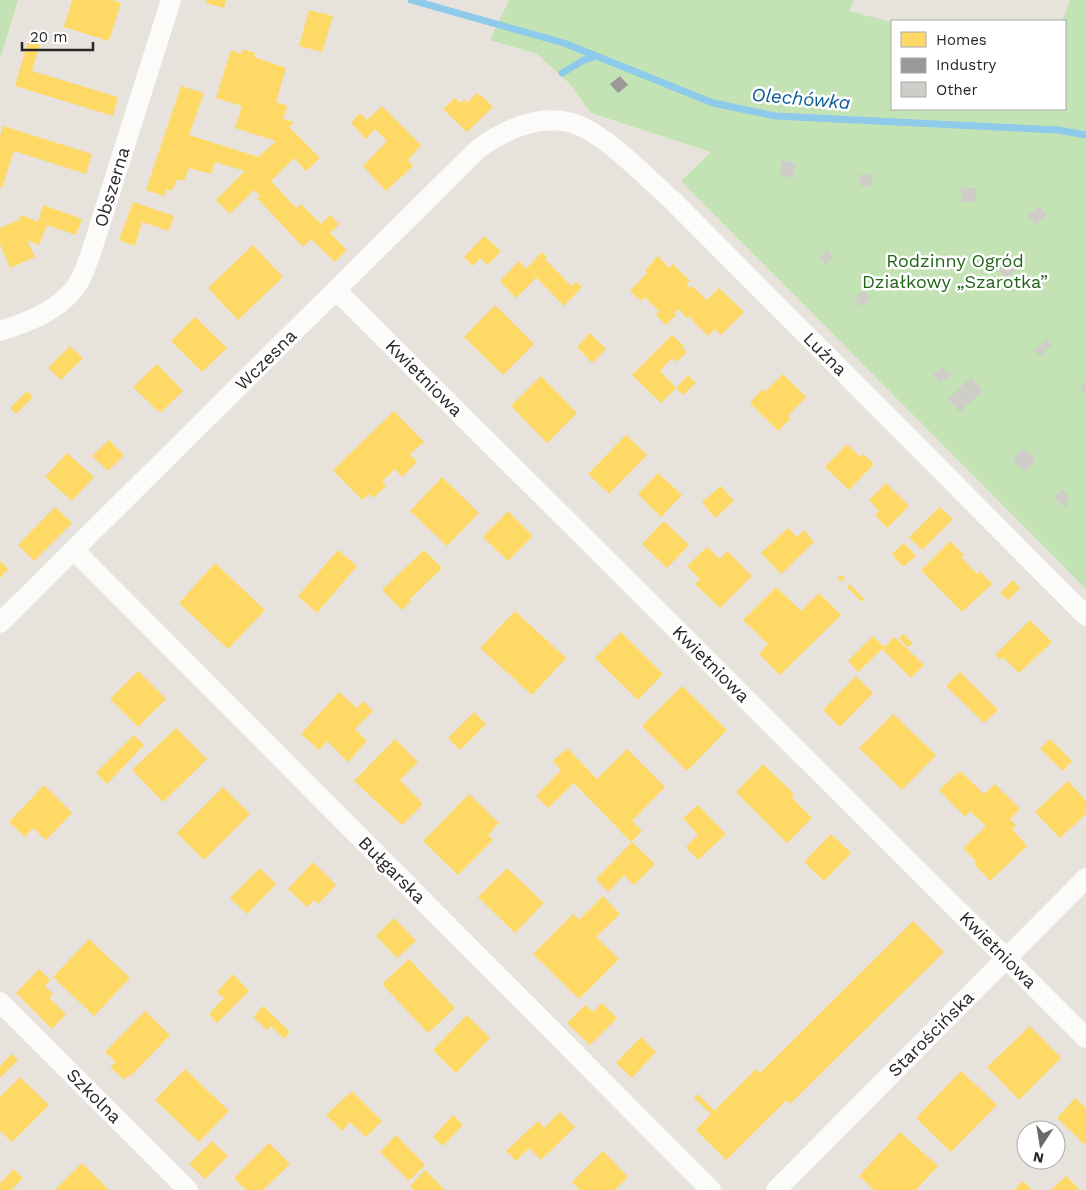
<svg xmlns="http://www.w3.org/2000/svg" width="1086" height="1190" font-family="'Work Sans',sans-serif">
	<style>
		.green { fill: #c4e3b4 }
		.homes { fill: #ffd966 }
		.industry { fill: #999 }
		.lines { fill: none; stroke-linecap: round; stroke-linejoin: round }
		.stream { stroke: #8ecaea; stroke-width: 7 }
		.building { fill: #cfcdc8 }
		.street { stroke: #fbfbfa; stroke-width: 20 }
		.labels { text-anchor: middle; stroke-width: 5; stroke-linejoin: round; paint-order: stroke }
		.street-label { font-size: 18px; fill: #272727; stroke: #fff }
		.park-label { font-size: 18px; fill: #216418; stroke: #fff }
		.water-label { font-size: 19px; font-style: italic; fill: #0b5b98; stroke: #fff }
	</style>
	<rect width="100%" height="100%" fill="#e7e3dc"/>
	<g class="green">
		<path d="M0,0H18L0,59Z"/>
		<path d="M509,0H854L849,11L892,22V109H1065V21H1062L1070,0H1086V589L681,181L711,152L591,113L569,83L537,54L490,40Z"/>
	</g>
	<g class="homes">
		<path d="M72,0H112L121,3L109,41L64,27Z"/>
		<path d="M207,0H226L224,8L206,3Z"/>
		<path d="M309,10L333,16L322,52L299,46Z"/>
		<path d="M28,41L40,44L32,71L118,97L113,116L15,86Z"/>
		<path d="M243,49L255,53L254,57L286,68L276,102L287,106L283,119L294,122L289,127L320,158L306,171L294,158L271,181L296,208L301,204L321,224L330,215L339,224L330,233L347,250L335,262L311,239L303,247L257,198L260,196L254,190L230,214L216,200L245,171L215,162L211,174L189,168L184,181L177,179L172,191L167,189L164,196L146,190L181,86L204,93L189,135L258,157L276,141L235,128L242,106L216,98L231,50L241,54Z"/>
		<path d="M477,93L480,96L481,95L493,107L467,132L443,109L455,98L460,103L464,99L467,103Z"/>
		<path d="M382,106L421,145L408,160L413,166L386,191L363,166L387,141L375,129L366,139L351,123L360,113L367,120Z"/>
		<path d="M3,126L92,154L86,174L14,151L2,188L0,187V136Z"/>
		<path d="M133,202L174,216L169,231L142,222L135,246L119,240Z"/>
		<path d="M43,205L82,219L76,235L47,225L39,245L27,240L35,257L10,268L0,244V228L19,220L21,215L38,222Z"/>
		<path d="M484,236L501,251L488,265L480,258L473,266L464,257Z"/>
		<path d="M253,245L283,277L238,320L208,288Z"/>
		<path d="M542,252L547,257L545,259L571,286L576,282L582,287L564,306L532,273L536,278L516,298L500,281L519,261L526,269Z"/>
		<path d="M658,256L669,268L673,264L690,281L686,284L690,288L692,286L707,300L719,288L744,312L721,335L715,329L708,336L689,317L694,311L687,318L678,309L674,313L676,315L666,325L656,315L659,311L645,297L641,301L630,291L647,273L645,271Z"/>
		<path d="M495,305L534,344L503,375L464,337Z"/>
		<path d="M195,317L227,348L202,372L171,341Z"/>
		<path d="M590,333L606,349L592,363L577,347Z"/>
		<path d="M672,335L684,346L682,348L687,352L677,362L672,358L660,371L676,388L661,403L632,375Z"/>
		<path d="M70,346L83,358L61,380L48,368Z"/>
		<path d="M157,364L183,391L160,413L133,387Z"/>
		<path d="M783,374L806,397L788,416L791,418L778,431L750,403L762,389L765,392Z"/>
		<path d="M688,375L696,383L683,395L676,388Z"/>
		<path d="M541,376L577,413L547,443L511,406Z"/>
		<path d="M27,391L33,397L16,414L10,408Z"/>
		<path d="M394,411L424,442L410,454L417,462L402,477L395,469L382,481L386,486L373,498L369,494L362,500L333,470Z"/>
		<path d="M626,435L647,455L609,494L588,474Z"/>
		<path d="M109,440L124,455L108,471L92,456Z"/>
		<path d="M847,444L860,457L863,454L874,464L849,490L825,467Z"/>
		<path d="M67,453L94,477L72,501L45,477Z"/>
		<path d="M658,473L682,495L661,517L638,494Z"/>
		<path d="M442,477L479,513L447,546L410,511Z"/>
		<path d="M886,483L909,506L887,528L875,515L879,511L869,500Z"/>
		<path d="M721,486L734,501L715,518L702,502Z"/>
		<path d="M55,507L72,523L34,561L18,545Z"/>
		<path d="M940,507L953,519L922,550L909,537Z"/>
		<path d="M508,511L533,536L508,561L483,537Z"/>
		<path d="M664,521L689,545L667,568L642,544Z"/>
		<path d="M788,528L797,537L804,530L814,542L781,574L761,553Z"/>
		<path d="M950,541L964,555L961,557L977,574L980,571L992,584L962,612L921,570Z"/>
		<path d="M904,543L916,556L903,567L892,554Z"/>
		<path d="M707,547L720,559L727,551L752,576L720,608L695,584L700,579L687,566Z"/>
		<path d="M338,550L357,566L317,613L298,596Z"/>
		<path d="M424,550L442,568L410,599L411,601L402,610L382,590Z"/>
		<path d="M0,561L8,569L0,578Z"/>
		<path d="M215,563L265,610L228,649L179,603Z"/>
		<path d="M842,575L845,578L841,582L837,578Z"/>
		<path d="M1013,580L1020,588L1008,600L1000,593Z"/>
		<path d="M850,584L864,599L862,602L847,587Z"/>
		<path d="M776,587L801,611L819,593L841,615L780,675L759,654L768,644L743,620Z"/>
		<path d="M515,611L566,658L532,695L480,648Z"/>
		<path d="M1030,620L1052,642L1019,673L1003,657L1000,660L995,655Z"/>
		<path d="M621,632L663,674L638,700L595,658Z"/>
		<path d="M903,634L913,643L908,647L899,638Z"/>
		<path d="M873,636L884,647L895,637L924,665L911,678L882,649L858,672L848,661Z"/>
		<path d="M138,671L166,699L138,727L110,699Z"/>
		<path d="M960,672L998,710L984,723L946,686Z"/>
		<path d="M856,676L873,693L840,727L823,710Z"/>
		<path d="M682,686L727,730L687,771L642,726Z"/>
		<path d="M339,692L357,708L363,701L373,711L355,729L367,741L348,762L327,741L319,750L301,734Z"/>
		<path d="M474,712L486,724L460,750L448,738Z"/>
		<path d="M893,714L936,755L902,790L859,748Z"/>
		<path d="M176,728L207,759L163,802L132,770Z"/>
		<path d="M134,735L144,745L107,784L96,773Z"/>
		<path d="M395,739L418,762L400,780L423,804L402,825L354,781Z"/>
		<path d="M1050,739L1072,761L1063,771L1040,749Z"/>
		<path d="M567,748L597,779L627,749L665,787L632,821L642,831L631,842L574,783L548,808L536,796L561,770L553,761Z"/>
		<path d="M763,764L794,794L791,797L812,818L787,843L736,792Z"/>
		<path d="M960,771L984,794L995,784L1020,809L1010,819L1016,825L1012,829L1027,846L990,881L974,864L976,861L963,848L986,826L970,811L965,817L939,790Z"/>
		<path d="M1068,781L1086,801V814L1060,838L1035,812Z"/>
		<path d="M44,785L72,813L46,840L33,828L25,837L9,822Z"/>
		<path d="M223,787L250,814L204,860L177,833Z"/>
		<path d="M469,794L499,823L488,835L493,840L458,875L423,841Z"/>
		<path d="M698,805L726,834L698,860L686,847L698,835L683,818Z"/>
		<path d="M831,834L851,853L824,881L804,862Z"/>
		<path d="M632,842L655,864L634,885L624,875L608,892L596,879Z"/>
		<path d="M313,862L336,885L318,904L314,900L307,907L288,889Z"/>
		<path d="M260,868L276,884L247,914L230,898Z"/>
		<path d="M507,868L544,903L515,933L478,897Z"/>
		<path d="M603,896L620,914L596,937L619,959L579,999L533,954L573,914L579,920Z"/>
		<path d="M394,918L416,941L397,958L376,936Z"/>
		<path d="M913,921L944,952L790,1104L787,1100L726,1160L696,1130L711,1114L694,1098L698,1094L714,1111L756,1069L760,1073Z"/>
		<path d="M89,939L130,978L94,1016L53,977Z"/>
		<path d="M409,959L455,1008L428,1033L382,984Z"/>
		<path d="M39,969L50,980L45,986L53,994L49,998L66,1014L52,1029L16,993Z"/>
		<path d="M233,974L249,991L217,1023L209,1014L224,998L217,992Z"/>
		<path d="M602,1003L617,1018L590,1045L567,1023L585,1005L593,1012Z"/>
		<path d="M263,1006L290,1032L284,1039L271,1026L267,1030L253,1017Z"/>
		<path d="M145,1011L170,1035L130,1077L128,1075L124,1080L110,1067L116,1062L105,1052Z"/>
		<path d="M467,1015L490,1038L456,1073L433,1050Z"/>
		<path d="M1030,1026L1061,1058L1019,1100L987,1067Z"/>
		<path d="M641,1037L656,1052L632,1078L616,1063Z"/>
		<path d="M12,1054L18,1060L0,1078V1066Z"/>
		<path d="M185,1069L229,1111L199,1142L155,1100Z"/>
		<path d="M961,1071L997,1105L951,1152L916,1118Z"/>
		<path d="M20,1077L49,1105L12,1142L0,1131V1097Z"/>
		<path d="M352,1091L382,1121L366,1137L350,1122L342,1131L326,1115Z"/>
		<path d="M1075,1098L1086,1108V1142L1084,1144L1057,1118Z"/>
		<path d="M560,1112L575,1127L541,1160L529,1148L516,1161L506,1151L538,1121L544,1128Z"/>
		<path d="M453,1115L463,1125L443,1146L433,1137Z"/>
		<path d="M900,1132L938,1166L916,1190H874L859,1176Z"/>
		<path d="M396,1135L425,1165L409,1181L380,1152Z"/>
		<path d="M212,1141L228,1156L205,1179L189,1164Z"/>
		<path d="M269,1143L290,1164L263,1190H246L234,1178Z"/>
		<path d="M603,1151L628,1177L615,1190H580L572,1182Z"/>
		<path d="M82,1163L109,1190H55Z"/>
		<path d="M14,1169L23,1178L11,1190H0V1183Z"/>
		<path d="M425,1170L445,1190H414L410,1186Z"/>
		<path d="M1066,1176L1080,1190H1051Z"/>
		<path d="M1023,1181L1032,1190H1014Z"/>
	</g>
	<path class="industry" d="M620,76L628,85L618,93L610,84Z"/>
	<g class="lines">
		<g class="stream">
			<path d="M411,0L564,43L713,103L775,116L1058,130L1086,135"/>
			<path d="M562,73L584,60L596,56"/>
		</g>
	</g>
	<g class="building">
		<path d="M782,160L796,163L793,178L780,175Z"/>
		<path d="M860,174L872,175V186H860Z"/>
		<rect x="961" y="188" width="15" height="14"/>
		<path d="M1039,206L1047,215L1036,225L1028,216Z"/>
		<path d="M827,250L833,257L826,265L819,258Z"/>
		<path d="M1010,259L1018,269L1006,278L998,268Z"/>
		<path d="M864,290L871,299L861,307L854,297Z"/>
		<path d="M1046,339L1052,345L1040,356L1034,350Z"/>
		<path d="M942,367L947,373L949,371L952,374L940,383L933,374Z"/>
		<path d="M971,377L983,390L960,412L948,399Z"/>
		<path d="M1086,382V395L1079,389Z"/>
		<path d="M1023,448L1036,460L1025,472L1012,460Z"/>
		<path d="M1062,489L1070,498L1066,502L1068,504L1065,507L1054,497Z"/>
	</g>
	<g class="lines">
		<g class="street">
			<path d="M336,290L1086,1038"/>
			<path d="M0,331C28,322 56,312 75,288C82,279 86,266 90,256L171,0"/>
			<path d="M74,550L711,1190"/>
			<path d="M0,623L478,149C503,131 535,115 568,122C600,128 647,178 672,200L1086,616"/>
			<path d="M0,1002L188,1190"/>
			<path d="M776,1190L1086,878"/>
		</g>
	</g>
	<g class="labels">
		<g class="street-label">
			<text transform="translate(112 187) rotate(-73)" y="6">Obszerna</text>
			<text transform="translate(825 354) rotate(45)" y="6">Luźna</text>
			<text transform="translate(266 360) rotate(-45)" y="6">Wczesna</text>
			<text transform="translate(424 378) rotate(45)" y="6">Kwietniowa</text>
			<text transform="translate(711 664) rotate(45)" y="6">Kwietniowa</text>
			<text transform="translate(392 870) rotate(45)" y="6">Bułgarska</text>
			<text transform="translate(998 950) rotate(45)" y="6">Kwietniowa</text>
			<text transform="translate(931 1034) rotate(-45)" y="6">Starościńska</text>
			<text transform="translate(94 1096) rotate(45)" y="6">Szkolna</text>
		</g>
		<g class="park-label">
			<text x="955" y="267">Rodzinny Ogród<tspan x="955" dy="21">Działkowy „Szarotka”</tspan></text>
		</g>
		<g class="water-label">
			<text transform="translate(801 98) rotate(5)" y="7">Olechówka</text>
		</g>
	</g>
	<rect x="891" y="20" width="175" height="90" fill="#ffffff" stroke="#a9a9a9"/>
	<rect x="901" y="32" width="25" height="15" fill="#ffd966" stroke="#a9a9a9"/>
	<text x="936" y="45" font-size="15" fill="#272727">Homes</text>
	<rect x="901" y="58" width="25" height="15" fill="#999999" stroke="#a9a9a9"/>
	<text x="936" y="70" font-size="15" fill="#272727">Industry</text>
	<rect x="901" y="82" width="25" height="15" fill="#cfcdc8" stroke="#a9a9a9"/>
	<text x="936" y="95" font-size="15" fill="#272727">Other</text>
	<g transform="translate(1041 1145) rotate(192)"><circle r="24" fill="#ffffff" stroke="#a9a9a9"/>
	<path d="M0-4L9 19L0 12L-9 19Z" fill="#6a6966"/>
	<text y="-8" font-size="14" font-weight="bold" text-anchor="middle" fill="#272727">N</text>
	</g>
	<path d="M22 42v8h71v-8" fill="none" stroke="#272727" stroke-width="2.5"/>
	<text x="30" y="42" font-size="15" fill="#272727" stroke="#ffffff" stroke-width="4" paint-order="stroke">20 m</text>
</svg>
